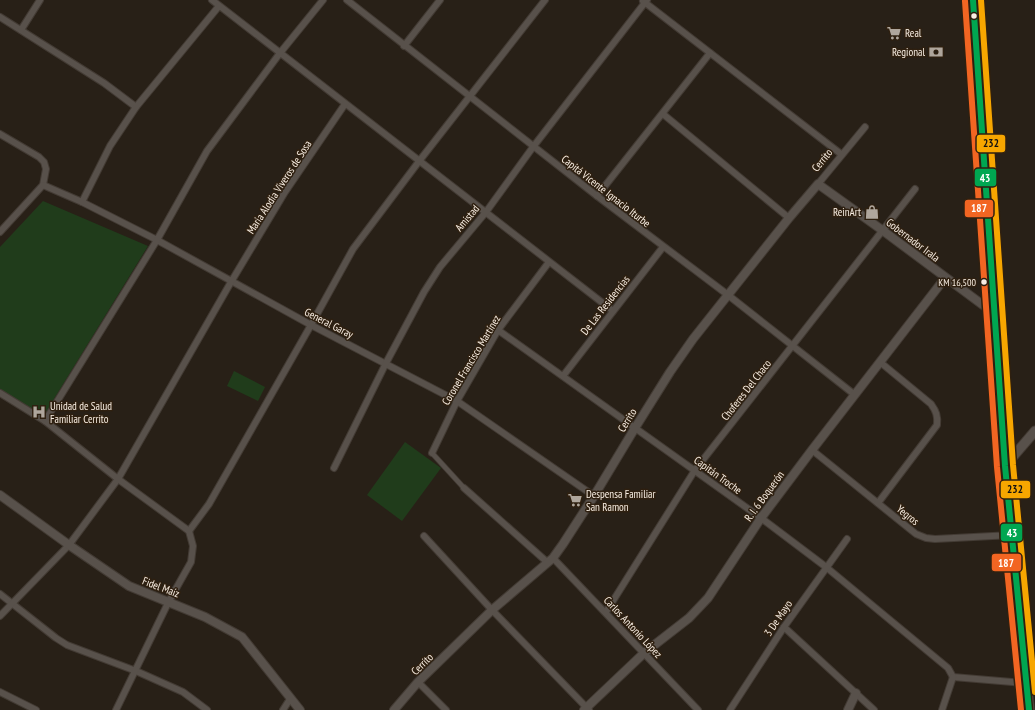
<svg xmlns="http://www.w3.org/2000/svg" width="1035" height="710" font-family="'PT Sans Narrow',sans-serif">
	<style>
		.green { fill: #203c1b }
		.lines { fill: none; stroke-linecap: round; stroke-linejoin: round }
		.pedestrian-casing { stroke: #433b34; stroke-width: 6 }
		.minor-casing { stroke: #433b34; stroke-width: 8 }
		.tertiary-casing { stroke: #433b34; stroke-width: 10 }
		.secondary-casing { stroke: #433b34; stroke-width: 11 }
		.primary-casing { stroke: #433b34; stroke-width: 12 }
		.pedestrian { stroke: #58514b; stroke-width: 4.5 }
		.minor { stroke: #58514b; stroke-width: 6 }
		.tertiary { stroke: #58514b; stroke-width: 8 }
		.secondary { stroke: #58514b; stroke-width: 9 }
		.primary { stroke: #645850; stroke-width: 10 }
		.bus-1-casing { stroke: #2f2010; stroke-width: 9 }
		.bus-2-casing { stroke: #2f2010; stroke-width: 9 }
		.bus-3-casing { stroke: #2f2010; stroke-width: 9 }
		.bus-1 { stroke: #00a651; stroke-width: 6 }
		.bus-2 { stroke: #f26522; stroke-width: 6 }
		.bus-3 { stroke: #f7a600; stroke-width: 6 }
		.bus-dot { fill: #f8eee3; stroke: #2f2010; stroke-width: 1.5 }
		.labels { text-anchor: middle; stroke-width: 3; stroke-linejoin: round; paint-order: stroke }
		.bus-label { font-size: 10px; fill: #f8eee3; stroke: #2f2010; text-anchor: end }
		.poi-label { font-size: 11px; fill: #f8eee3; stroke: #2f2010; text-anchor: start }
		.street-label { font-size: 11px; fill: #f8eee3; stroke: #2f2010 }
		.line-badge { stroke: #2f2010; stroke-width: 1.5 }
		.badge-label { font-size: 11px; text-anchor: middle; font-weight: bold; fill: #fff }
		.pale-badge-label { font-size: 11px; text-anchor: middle; font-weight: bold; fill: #111 }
	</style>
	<rect width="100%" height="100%" fill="#282017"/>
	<g class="green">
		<path d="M43,201L148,246L43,417L0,390V247Z"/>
		<path d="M234,371L265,387L258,401L227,386Z"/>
		<path d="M405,442L441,468L402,521L367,495Z"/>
	</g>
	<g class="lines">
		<defs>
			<path id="pedestrian" d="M432,453L464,488"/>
			<g id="minor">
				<path d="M212,0L613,311"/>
				<path d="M347,0L597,196L728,295L855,395"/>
				<path d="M643,1L841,154"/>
				<path d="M0,17L104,83L136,107"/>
				<path d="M21,30L40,0"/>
				<path d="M404,46L440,0"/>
				<path d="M663,114L789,218"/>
				<path d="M0,134L39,157L44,162L46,169L43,185L0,232"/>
				<path d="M818,184L865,127"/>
				<path d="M43,185L82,202L157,240L311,325L457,401L594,496"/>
				<path d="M597,196L710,53"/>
				<path d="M82,202L110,146L136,107L219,6"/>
				<path d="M498,330L761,518L826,567L948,668L953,677"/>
				<path d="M563,376L663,247"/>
				<path d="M0,393L45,421"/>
				<path d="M812,450L916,534L926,538L935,539L1012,535"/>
				<path d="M432,453L457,401L498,330L549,262"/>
				<path d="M334,468L386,363L424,292L440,267L486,212L533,147L647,0"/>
				<path d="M464,488L547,562"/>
				<path d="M878,503L937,425C938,416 936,411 931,404L880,362"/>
				<path d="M189,531L209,504L311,325L353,249L420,160L545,0"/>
				<path d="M424,536L492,610L589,710"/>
				<path d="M553,558L698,710"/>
				<path d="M0,594L56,638L67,645L136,671L183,692L207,710"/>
				<path d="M606,612L695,470L915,189"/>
				<path d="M0,616L69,545L118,479L231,282L285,192L345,104"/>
				<path d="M784,627L874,710"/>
				<path d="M953,677L1025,683"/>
				<path d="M418,682L446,710"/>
				<path d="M0,692L36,710"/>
				<path d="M116,710L169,601L191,562L193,546L189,531L118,479L45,421L157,240L207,151L280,53L323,0"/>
				<path d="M283,710L290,699"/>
				<path d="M730,710L784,627L847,539"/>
				<path d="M942,710L953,677"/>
			</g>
			<g id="tertiary">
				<path d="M0,495L69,545L129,586L205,617L242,637L300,710"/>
				<path d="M394,710L418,682L492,610L553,558L563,544L594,496L635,428L670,372L693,339L789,218L818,184L882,230L995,314"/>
				<path d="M584,710L644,653L689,618L708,598L761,518L812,450L945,278"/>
				<path d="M848,710L856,693"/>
			</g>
			<path id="secondary" d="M1005,466L1035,431"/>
			<path id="primary" d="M973,0L1005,466L1022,648L1029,710"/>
		</defs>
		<use href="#pedestrian" class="pedestrian-casing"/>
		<use href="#minor" class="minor-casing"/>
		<use href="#tertiary" class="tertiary-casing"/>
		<use href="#secondary" class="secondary-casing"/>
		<use href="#primary" class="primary-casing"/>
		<use href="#pedestrian" class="pedestrian"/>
		<use href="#minor" class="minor"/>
		<use href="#tertiary" class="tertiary"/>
		<use href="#secondary" class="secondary"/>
		<use href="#primary" class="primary"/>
		<defs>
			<path id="bus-1" d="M973,0L1005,466L1029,710"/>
			<path id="bus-2" d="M965,1L997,467L1021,710"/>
			<path id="bus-3" d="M981,0L1013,465L1035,692"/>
		</defs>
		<use href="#bus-1" class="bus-1-casing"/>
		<use href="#bus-2" class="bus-2-casing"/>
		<use href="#bus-3" class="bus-3-casing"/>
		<use href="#bus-1" class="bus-1"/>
		<use href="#bus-2" class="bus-2"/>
		<use href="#bus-3" class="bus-3"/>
	</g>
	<defs>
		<symbol id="supermarket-bare" viewBox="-9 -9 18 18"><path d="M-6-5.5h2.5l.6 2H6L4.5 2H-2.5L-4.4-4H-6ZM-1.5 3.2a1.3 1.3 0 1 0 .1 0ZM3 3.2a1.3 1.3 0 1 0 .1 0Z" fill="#afa69c" stroke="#2f2010" stroke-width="2.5" paint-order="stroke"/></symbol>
		<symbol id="bank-bare" viewBox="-9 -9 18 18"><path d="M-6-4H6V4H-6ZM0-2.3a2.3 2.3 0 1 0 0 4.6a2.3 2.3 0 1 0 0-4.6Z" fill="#afa69c" stroke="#2f2010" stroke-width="2.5" paint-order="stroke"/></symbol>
		<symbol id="shop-bare" viewBox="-9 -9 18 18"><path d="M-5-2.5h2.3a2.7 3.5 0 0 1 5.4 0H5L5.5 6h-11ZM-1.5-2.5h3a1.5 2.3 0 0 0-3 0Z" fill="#afa69c" stroke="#2f2010" stroke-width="2.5" paint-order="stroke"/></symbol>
		<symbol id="hospital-bare" viewBox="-9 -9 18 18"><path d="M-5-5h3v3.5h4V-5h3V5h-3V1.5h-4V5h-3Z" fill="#afa69c" stroke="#2f2010" stroke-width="2.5" paint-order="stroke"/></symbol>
	</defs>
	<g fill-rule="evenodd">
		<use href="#supermarket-bare" x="884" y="23" width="20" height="20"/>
		<use href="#bank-bare" x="926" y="42" width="20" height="20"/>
		<use href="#shop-bare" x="862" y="202" width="20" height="20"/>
		<use href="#hospital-bare" x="29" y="402" width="20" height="20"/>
		<use href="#supermarket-bare" x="565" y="490" width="20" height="20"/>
	</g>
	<g class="bus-dot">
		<circle cx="974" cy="16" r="3.5"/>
		<circle cx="984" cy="282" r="3.5"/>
	</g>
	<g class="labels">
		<g class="bus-label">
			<text x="976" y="286">KM 16,500</text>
		</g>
		<g class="poi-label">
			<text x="905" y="37">Real</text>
			<text x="925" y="56" text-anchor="end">Regional</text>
			<text x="861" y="216" text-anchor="end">ReinArt</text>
			<text x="50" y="410">Unidad de Salud<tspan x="50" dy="13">Familiar Cerrito</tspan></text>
			<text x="586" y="498">Despensa Familiar<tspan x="586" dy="13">San Ramon</tspan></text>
		</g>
		<g class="street-label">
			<text transform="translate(822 160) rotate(-51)" y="4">Cerrito</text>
			<text transform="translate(279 187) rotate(-57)" y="4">Maria Alodia Viveros de Sosa</text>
			<text transform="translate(606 191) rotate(38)" y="4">Capitá Vicente Ignacio Iturbe</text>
			<text transform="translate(467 218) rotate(-50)" y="4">Amistad</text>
			<text transform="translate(913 240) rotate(37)" y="4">Gobernador Irala</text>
			<text transform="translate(605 305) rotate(-52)" y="4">De Las Residencias</text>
			<text transform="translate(329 323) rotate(27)" y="4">General Garay</text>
			<text transform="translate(471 360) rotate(-59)" y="4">Coronel Francisco Martínez</text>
			<text transform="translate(746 390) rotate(-52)" y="4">Choferes Del Chaco</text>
			<text transform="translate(627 420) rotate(-58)" y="4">Cerrito</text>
			<text transform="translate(718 475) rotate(36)" y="4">Capitán Troche</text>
			<text transform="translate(764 496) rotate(-54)" y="4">R. I. 6 Boquerón</text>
			<text transform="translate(908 515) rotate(39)" y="4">Yegros</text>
			<text transform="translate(161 587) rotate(21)" y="4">Fidel Maíz</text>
			<text transform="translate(778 618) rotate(-56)" y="4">3 De Mayo</text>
			<text transform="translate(633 627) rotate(47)" y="4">Carlos Antonio López</text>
			<text transform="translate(422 664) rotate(-45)" y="4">Cerrito</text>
		</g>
	</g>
	<g class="line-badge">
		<rect x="976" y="134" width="30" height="19" rx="4" fill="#f7a600"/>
		<rect x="974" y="168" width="23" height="19" rx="4" fill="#00a651"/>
		<rect x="964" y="199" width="30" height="19" rx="4" fill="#f26522"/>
		<rect x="1000" y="480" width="31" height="19" rx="4" fill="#f7a600"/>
		<rect x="1000" y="523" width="23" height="19" rx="4" fill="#00a651"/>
		<rect x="991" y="553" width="31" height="19" rx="4" fill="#f26522"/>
	</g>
	<g class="badge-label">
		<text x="985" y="182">43</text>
		<text x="979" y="212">187</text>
		<text x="1012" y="537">43</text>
		<text x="1006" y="567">187</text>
	</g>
	<g class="pale-badge-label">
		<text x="991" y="147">232</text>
		<text x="1015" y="493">232</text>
	</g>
</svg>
